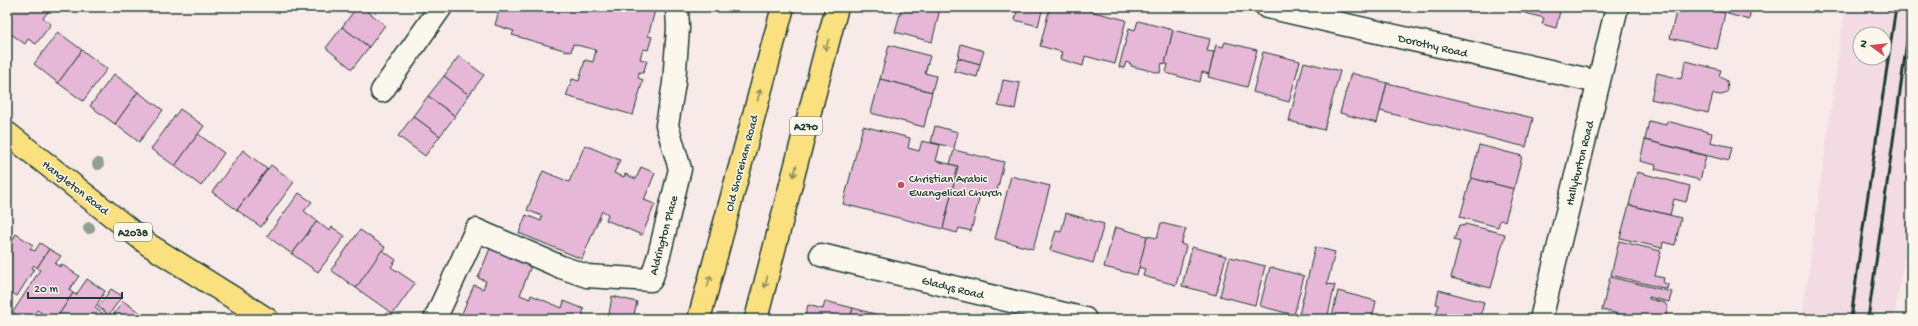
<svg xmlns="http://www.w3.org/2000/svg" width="1918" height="326" font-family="'Gochi Hand',sans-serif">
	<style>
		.built { fill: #f2dbe3; fill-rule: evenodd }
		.building { fill: #e7b7d7; stroke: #1f3d34 }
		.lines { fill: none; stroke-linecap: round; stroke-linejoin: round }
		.street-casing { stroke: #1f3d34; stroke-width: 25 }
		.primary-casing { stroke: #1f3d34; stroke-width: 25 }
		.street { stroke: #fbf7ec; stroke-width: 22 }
		.primary { stroke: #fbe080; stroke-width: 22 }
		.rail { stroke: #1f3d34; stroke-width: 3 }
		.tree { fill: #919e92 }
		.oneway { stroke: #8d8e5a }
		.poi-dot { fill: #d1495b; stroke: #fbf7ec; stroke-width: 1.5 }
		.labels { text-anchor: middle; stroke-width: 3; stroke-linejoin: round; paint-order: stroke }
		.shield { fill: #fbf7ec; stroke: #61756b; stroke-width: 1 }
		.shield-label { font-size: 11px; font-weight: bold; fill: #1f3d34 }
		.street-label { font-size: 12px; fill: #1f3d34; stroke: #fbf7ec }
		.poi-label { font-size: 12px; fill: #1f3d34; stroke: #fbf7ec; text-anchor: start }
	</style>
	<rect width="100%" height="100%" fill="#f7eae8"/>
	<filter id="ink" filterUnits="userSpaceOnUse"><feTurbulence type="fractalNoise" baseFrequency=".025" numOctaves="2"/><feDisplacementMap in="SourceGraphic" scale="8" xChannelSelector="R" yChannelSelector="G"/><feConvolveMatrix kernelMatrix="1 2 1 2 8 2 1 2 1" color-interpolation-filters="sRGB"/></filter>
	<g filter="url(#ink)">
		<path class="built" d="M1845,7H1911V214L1894,319H1802ZM1860,34H1884V58H1860Z"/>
		<g class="building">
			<path d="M7,7H52L43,18L51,24L36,44L28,39L25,44L7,31Z"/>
			<path d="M357,7H362L385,25L369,47L342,27Z"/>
			<path d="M500,7H656L648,36L652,37L648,50L643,49L640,59L647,61L643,73L639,72L638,78L643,80L633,115L566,96L572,79L579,81L585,60L593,62L596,50L573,44L571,52L512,35L514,31L495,25Z"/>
			<path d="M902,7H932L940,9L932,42L895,32Z"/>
			<path d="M1018,7H1043L1038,26L1015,20Z"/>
			<path d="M1050,7H1074L1126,20L1115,64L1085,56L1083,66L1060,59L1062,52L1040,46Z"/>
			<path d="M1503,7H1561L1556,28L1542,24L1544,18Z"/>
			<path d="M1677,7H1699L1725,13L1717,49L1670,38Z"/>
			<path d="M1730,7H1751L1749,20L1728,14Z"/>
			<path d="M1138,21L1173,30L1165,64L1162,63L1160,73L1131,66V64L1126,62L1124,68L1119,67L1129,28L1135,30Z"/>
			<path d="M342,27L369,47L352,69L326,48Z"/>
			<path d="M1173,30L1210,39L1207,51L1214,52L1209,74L1202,72L1200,82L1166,73L1168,64H1165Z"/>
			<path d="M58,32L82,50L58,83L34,64Z"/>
			<path d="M1225,42L1257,50L1247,87L1208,77L1216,45L1223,47Z"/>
			<path d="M961,44L984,51L980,64L958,58Z"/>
			<path d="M889,45L930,56L925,73L936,76L932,92L880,79Z"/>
			<path d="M82,50L107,69L83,101L58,83Z"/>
			<path d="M1263,52L1300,61L1289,102L1253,92Z"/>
			<path d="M459,56L484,75L469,95L444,76Z"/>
			<path d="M958,58L980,64L977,77L954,71Z"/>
			<path d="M1686,61L1721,70L1719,76L1727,81L1728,90L1725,94L1721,95L1713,94L1708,113L1651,99L1657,73L1681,79Z"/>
			<path d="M1304,62L1340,71L1324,130L1289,121Z"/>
			<path d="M1351,73L1387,83L1377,123L1340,113Z"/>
			<path d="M114,74L138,92L115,124L90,106Z"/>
			<path d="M444,76L469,95L455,116L428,96Z"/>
			<path d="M880,79L932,92L924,127L871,113Z"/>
			<path d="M1003,80L1020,83L1015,109L998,106Z"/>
			<path d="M1387,83L1533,118L1526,147L1380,111Z"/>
			<path d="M138,92L163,110L139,142L115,124Z"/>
			<path d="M428,96L455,116L440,136L413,116Z"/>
			<path d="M180,109L204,126L175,166L151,149Z"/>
			<path d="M413,116L440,136L425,156L398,136Z"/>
			<path d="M1649,121L1666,125L1667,121L1712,133L1710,142L1732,147L1729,161L1645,140Z"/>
			<path d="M863,126L910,138L908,148L919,151L922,141L940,145L936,161L958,166L943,229L843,204Z"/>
			<path d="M935,126L958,132L954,148L931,142Z"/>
			<path d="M198,134L224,153L201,186L175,166Z"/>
			<path d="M1645,140L1706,156L1700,180L1655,169L1656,165L1640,161Z"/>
			<path d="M585,145L620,160L614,173L624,177L625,174L636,179L641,167L655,173L644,200L655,204L642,235L606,220L608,214L602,211L582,259L519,233L526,215L541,221L542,216L527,210L543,171L569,182Z"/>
			<path d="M1479,145L1522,156L1514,189L1471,178Z"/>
			<path d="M243,150L267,169L237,210L212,192Z"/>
			<path d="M954,150L1004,162L996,195L981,191L971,231L959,228L957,233L943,229L958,166L950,164Z"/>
			<path d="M271,165L294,182L261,227L237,210Z"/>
			<path d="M1637,172L1690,186L1686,202L1674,199L1670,215L1629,205Z"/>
			<path d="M1011,176L1050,186L1033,249L995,239Z"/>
			<path d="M1471,178L1514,189L1505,221L1500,220L1498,227L1460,217Z"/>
			<path d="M299,193L312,202L304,211L317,221L292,254L267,236Z"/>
			<path d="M1629,205L1681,218L1675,245L1663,242L1662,248L1620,238Z"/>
			<path d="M1066,213L1104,224L1093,263L1050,250L1056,231L1061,232Z"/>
			<path d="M317,221L329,231L332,227L345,236L318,272L292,254Z"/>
			<path d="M1161,223L1186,229L1181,244L1186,246L1176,285L1143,276L1145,269L1138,267L1147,236L1157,238Z"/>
			<path d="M1465,224L1505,234L1491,288L1451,278L1460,242L1454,240L1459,225L1464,226Z"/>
			<path d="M1115,227L1147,236L1137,275L1104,267Z"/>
			<path d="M360,230L385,247L356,288L331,270Z"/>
			<path d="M16,234L33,245L30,249L35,251L40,243L49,249L37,268L34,265L32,268L34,269L17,296L12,293L7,300V239L12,241Z"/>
			<path d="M1619,241L1661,251L1655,276L1664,278L1663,283L1668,284L1667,289L1611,275Z"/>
			<path d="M491,246L532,263L520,295L530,299L531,295L562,308L564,301L584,309L582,315L592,319L460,318L474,285L483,289L486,281L478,278Z"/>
			<path d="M1192,247L1226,256L1216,295L1182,286Z"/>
			<path d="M1315,247L1335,252L1327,284L1335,285L1327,319H1314L1299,315Z"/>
			<path d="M49,249L61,256L55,264L60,267L61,264L79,276L69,290L73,293L56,319H51L37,310L31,319H22L13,312L40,270L37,268Z"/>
			<path d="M382,250L396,260L391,267L415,283L393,314L356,288Z"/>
			<path d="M1230,257L1265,266L1255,305L1220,296Z"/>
			<path d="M1270,267L1304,276L1294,315L1260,306Z"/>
			<path d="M1610,277L1672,292L1669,302L1649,297V299L1665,303L1668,308L1665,319H1640L1602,310Z"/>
			<path d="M87,279L105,291L95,308L106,316L104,319H56L73,293L76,295Z"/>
			<path d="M111,289L122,296L109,315L98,307Z"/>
			<path d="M1439,290L1484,302L1480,319H1435L1439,305L1436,304Z"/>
			<path d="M1338,291L1376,301L1372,319H1345L1332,316Z"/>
			<path d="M612,296L637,302L633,319L609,314Z"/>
			<path d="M123,301L149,319H111Z"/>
			<path d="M825,301L853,308L850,319H804L808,305L823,309Z"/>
			<path d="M853,308L882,316L881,319H850Z"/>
		</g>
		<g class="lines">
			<defs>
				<g id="street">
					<path d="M1267,7L1598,82"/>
					<path d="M382,91L441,7"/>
					<path d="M821,255L1085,319"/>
					<path d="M435,319L476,230L561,267L587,276L651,280L659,255L680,169L667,125L674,83L678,28L677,7"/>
					<path d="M1541,319L1617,7"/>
				</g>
				<g id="primary">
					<path d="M7,133L149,245L267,319"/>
					<path d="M699,319L783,7"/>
					<path d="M756,319L837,7"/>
				</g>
			</defs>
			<use href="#street" class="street-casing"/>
			<use href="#primary" class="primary-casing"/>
			<use href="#street" class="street"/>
			<use href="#primary" class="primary"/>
			<g class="rail">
				<path d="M1851,319L1862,235L1896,7"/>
				<path d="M1868,319L1911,13"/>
			</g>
		</g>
		<g class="tree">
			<circle cx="98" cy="164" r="6"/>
			<circle cx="89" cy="228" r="6"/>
		</g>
		<defs><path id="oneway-shaft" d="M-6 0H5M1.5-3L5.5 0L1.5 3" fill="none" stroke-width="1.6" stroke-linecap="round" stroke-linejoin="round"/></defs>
		<g class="oneway">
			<use href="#oneway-shaft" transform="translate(827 45) rotate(105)"/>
			<use href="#oneway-shaft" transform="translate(759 95) rotate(-75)"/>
			<use href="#oneway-shaft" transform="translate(795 171) rotate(105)"/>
			<use href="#oneway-shaft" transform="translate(709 281) rotate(-75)"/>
			<use href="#oneway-shaft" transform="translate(766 282) rotate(104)"/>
		</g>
	</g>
	<circle class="poi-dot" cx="901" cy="185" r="4"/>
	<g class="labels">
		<g class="shield">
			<rect x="790" y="117" width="32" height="18" rx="3"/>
			<rect x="114" y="223" width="38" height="18" rx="3"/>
		</g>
		<g class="shield-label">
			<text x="806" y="130">A270</text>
			<text x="133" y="236">A2038</text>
		</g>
		<g class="street-label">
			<text transform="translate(1433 45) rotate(13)" y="4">Dorothy Road</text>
			<text transform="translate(741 163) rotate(-75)" y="4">Old Shoreham Road</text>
			<text transform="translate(1579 163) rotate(-76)" y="4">Hallyburton Road</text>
			<text transform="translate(76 187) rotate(38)" y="4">Hangleton Road</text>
			<text transform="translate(663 235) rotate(-75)" y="4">Aldrington Place</text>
			<text transform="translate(953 287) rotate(14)" y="4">Gladys Road</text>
		</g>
		<g class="poi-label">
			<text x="909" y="182">Christian Arabic<tspan x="909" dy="14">Evangelical Church</tspan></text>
		</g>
	</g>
	<rect width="1918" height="326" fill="none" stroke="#fbf7ec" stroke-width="24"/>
	<rect x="12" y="12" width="1894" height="302" fill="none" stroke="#1f3d34" stroke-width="1.5" filter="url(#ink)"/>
	<g transform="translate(1872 46) rotate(285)"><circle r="19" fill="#fbf7ec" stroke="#a3ada2"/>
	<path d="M0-3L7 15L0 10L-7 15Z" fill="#d1495b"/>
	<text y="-6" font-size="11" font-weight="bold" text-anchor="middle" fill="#1f3d34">N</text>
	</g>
	<path d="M28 292v6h94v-6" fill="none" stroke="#1f3d34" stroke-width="2"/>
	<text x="34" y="292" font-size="12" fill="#1f3d34" stroke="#fbf7ec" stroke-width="3" paint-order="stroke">20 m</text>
</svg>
